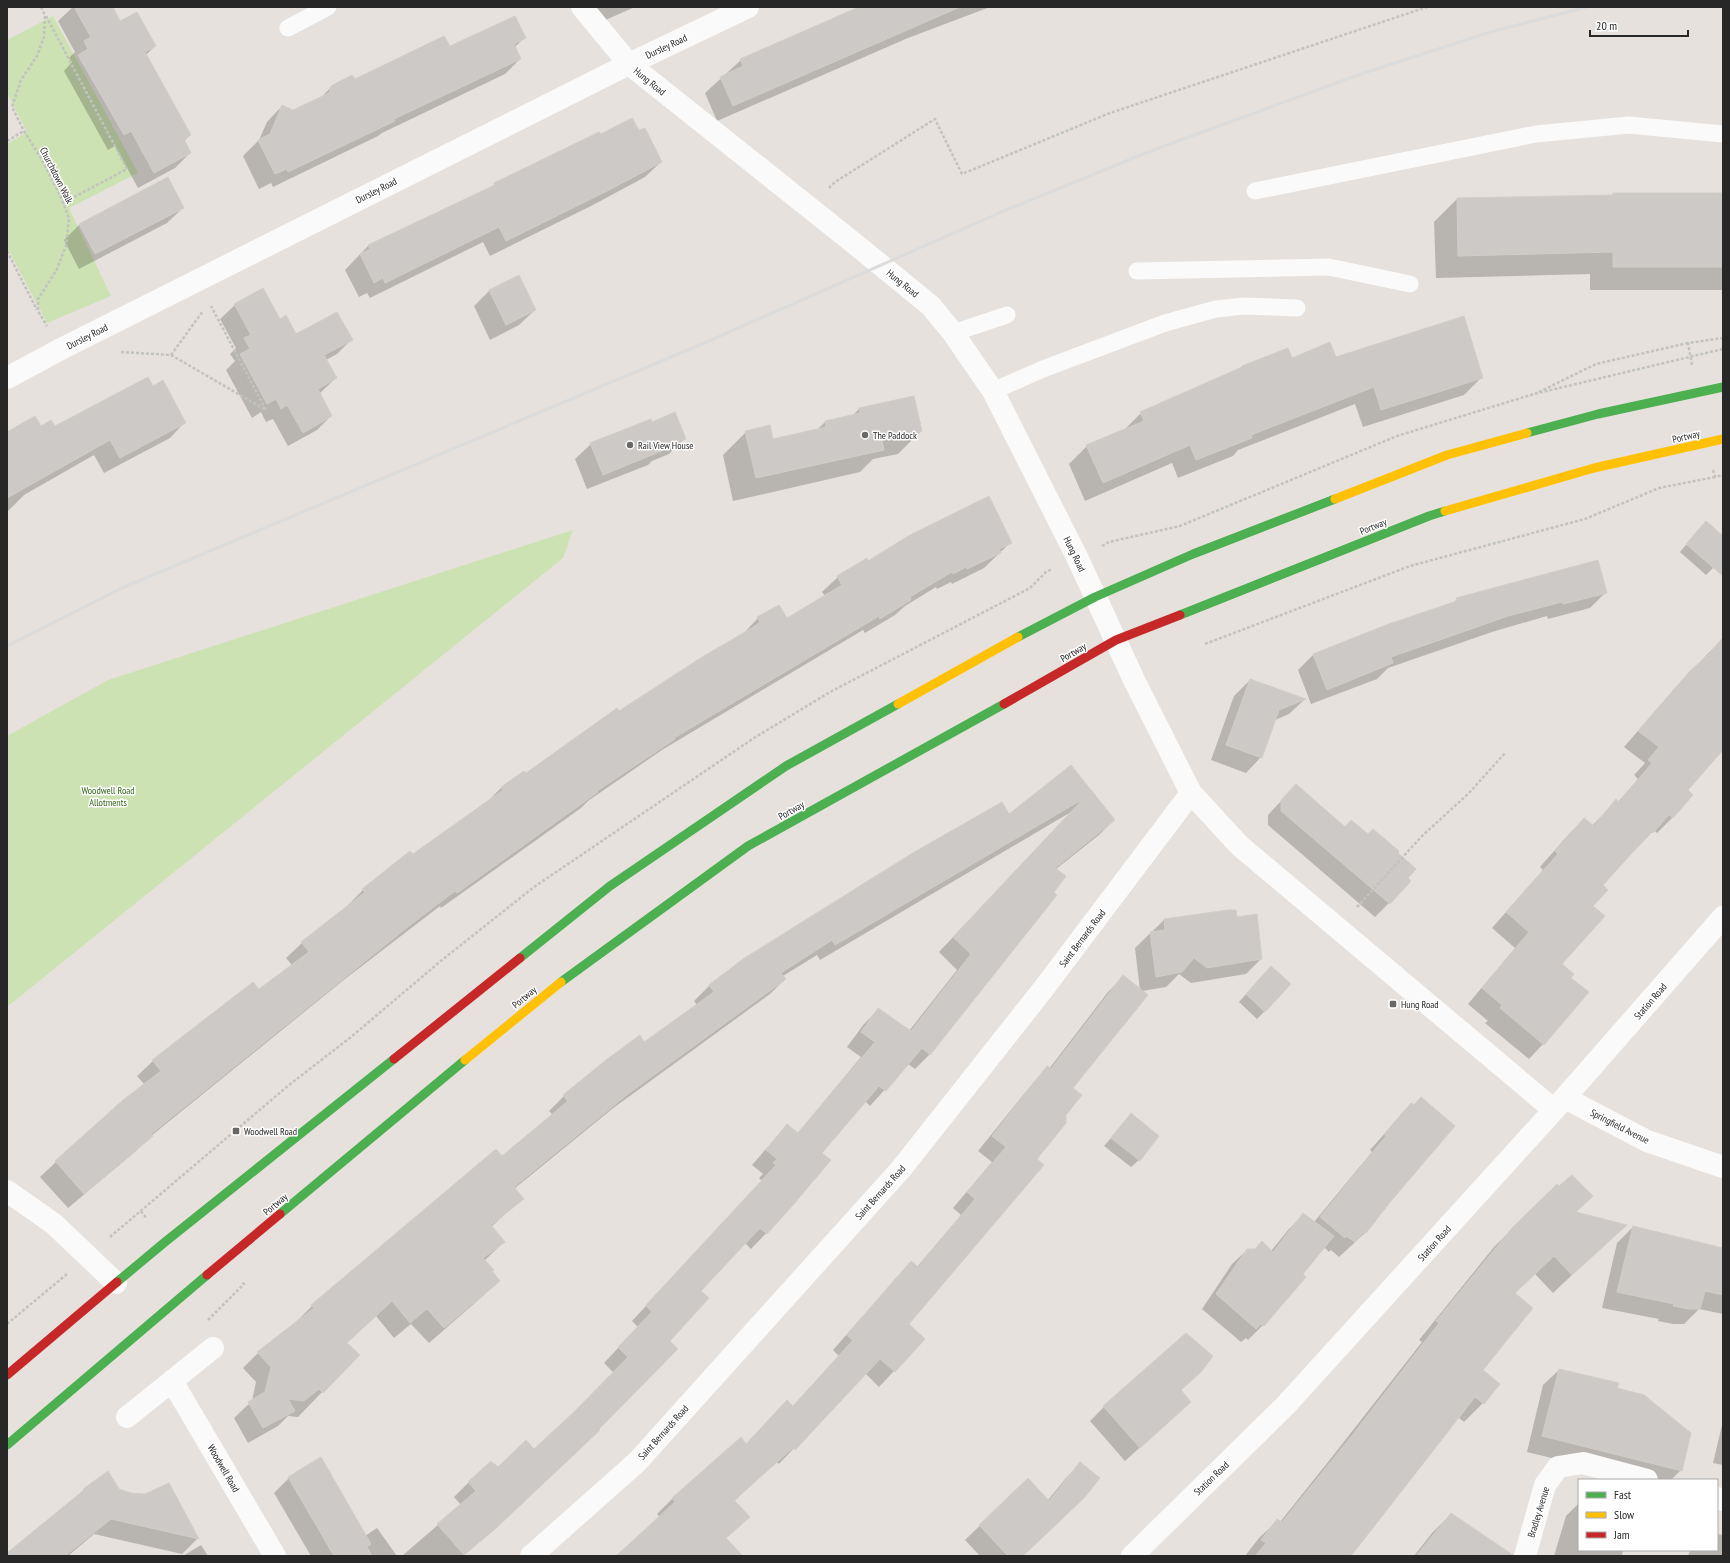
<svg xmlns="http://www.w3.org/2000/svg" width="1730" height="1563" font-family="'PT Sans Narrow',sans-serif">
	<style>
		.green { fill: #cde2b3 }
		.shadow { fill: #0003 }
		.building { fill: #cdc9c6; stroke: #d1cdc8 }
		.lines { fill: none; stroke-linecap: round; stroke-linejoin: round }
		.path { stroke: #c2c2c1; stroke-width: 2.5; stroke-dasharray: 3 2; stroke-linecap: butt }
		.lane { stroke: #fbfafa; stroke-width: 17 }
		.street { stroke: #fbfafa; stroke-width: 22 }
		.fast { stroke: #4caf50; stroke-width: 9 }
		.slow { stroke: #ffc107; stroke-width: 9 }
		.jam { stroke: #c62828; stroke-width: 9 }
		.rail { stroke: #dcdcdd; stroke-width: 3 }
		.poi-dot { fill: #6a6866; stroke: #fff; stroke-width: 1.5 }
		.labels { text-anchor: middle; stroke-width: 3; stroke-linejoin: round; paint-order: stroke }
		.street-label { font-size: 10px; fill: #272727; stroke: #fff }
		.poi-label { font-size: 10px; fill: #272727; stroke: #fff; text-anchor: start }
		.park-label { font-size: 10px; fill: #326418; stroke: #fff }
	</style>
	<rect width="100%" height="100%" fill="#e6e1dc"/>
	<g class="green">
		<path d="M53,16L138,173L69,208L111,296L47,323L7,247V144L27,132L7,93V40Z"/>
		<path d="M573,530L563,558L7,1007V736L108,680Z"/>
	</g>
	<g class="shadow">
		<path d="M73,7H112L120,22L155,46L146,55L190,135L184,141L190,153L175,168L138,188L115,146L108,150L64,71L72,62L69,58L75,52L58,21Z"/>
		<path d="M594,7H635L601,22Z"/>
		<path d="M861,7H990L908,38L717,121L705,93L741,60Z"/>
		<path d="M524,38L515,47L520,59L505,74L382,133L378,136L273,187L271,183L259,189L243,156L259,140L267,122L282,106L293,111L321,98L331,87L449,47Z"/>
		<path d="M599,133L600,136L661,162L645,177L593,205L490,256L483,242L370,298L367,293L359,297L345,270L368,246L491,187L495,184Z"/>
		<path d="M1613,194H1723V290H1590V274L1436,278L1434,222L1457,199L1611,196Z"/>
		<path d="M183,208L167,223L79,269L64,240L80,224Z"/>
		<path d="M490,290L535,310L519,325L490,340L474,306Z"/>
		<path d="M235,305L280,320L296,336L351,340L337,354L326,360L336,378L319,394L331,416L317,430L288,446L273,419L266,422L261,412L252,418L226,370L235,361L230,354L236,348L220,319Z"/>
		<path d="M1336,358L1482,377L1464,395L1363,427L1355,404L1238,450L1233,456L1178,478L1172,463L1085,501L1069,464L1087,446L1123,431L1141,413Z"/>
		<path d="M152,387L185,422L170,438L104,473L94,455L24,495L7,512V433L54,427Z"/>
		<path d="M913,397L921,431L898,454L873,459L860,472L733,501L723,455L746,432L773,440L817,430L825,422L852,416L859,409Z"/>
		<path d="M651,423L685,438L669,454L652,461L648,465L587,489L575,459L591,444Z"/>
		<path d="M1699,529L1723,537V558L1706,575L1680,552Z"/>
		<path d="M1010,543L984,568L952,584L951,582L937,589L936,587L905,606L895,615L865,633L863,630L662,750L588,801L581,808L441,908L440,906L345,979L151,1136L136,1151L68,1208L40,1177L56,1162L145,1085L137,1076L153,1061L258,991L292,965L286,958L302,943L348,907L347,906L363,890L410,852L413,856L486,803L501,788L524,772L526,774L619,712L743,634L758,618L786,619L825,596L822,592L838,577L868,562Z"/>
		<path d="M1605,593L1590,608L1548,619L1547,616L1492,632L1388,668L1377,679L1311,704L1298,670L1313,655L1452,604L1457,599Z"/>
		<path d="M1723,638V748L1686,790L1692,795L1672,818L1657,833L1654,830L1638,847L1637,846L1602,886L1560,964L1543,1044L1529,1059L1485,1023L1488,1021L1468,1004L1515,948L1492,928L1543,870L1540,867L1569,834L1584,819L1592,826L1616,801L1618,802L1638,779L1634,775L1645,763L1624,747L1676,687Z"/>
		<path d="M1250,680L1304,700L1289,714L1275,720L1261,757L1246,773L1211,760L1234,696Z"/>
		<path d="M1071,767L1114,820L1099,835L1056,869L930,1054L915,1069L908,1064L870,1106L865,1101L821,1154L793,1205L751,1249L745,1243L700,1291L668,1341L584,1445L494,1530L463,1556H402L461,1505L454,1497L469,1482L534,1451L614,1373L604,1363L638,1327L632,1321L762,1181L759,1178L763,1174L752,1165L787,1125L797,1134L861,1057L847,1047L864,1024L879,1009L909,1031L957,970L939,952L1071,812L820,960L817,955L783,976L785,979L770,994L612,1109L514,1189L523,1198L491,1227L504,1242L484,1261L498,1281L483,1296L429,1343L411,1324L394,1338L376,1316L346,1343L358,1355L298,1417L288,1416L278,1426L248,1443L234,1418L252,1401L256,1382L243,1368L258,1353L297,1321L312,1306L496,1150L501,1157L553,1115L549,1111L564,1096L644,1044L697,1005L694,1001L709,986L746,958L1009,816Z"/>
		<path d="M1296,785L1345,827L1351,821L1389,903L1375,917L1268,825V815Z"/>
		<path d="M1236,918L1261,959L1246,974L1191,983L1179,974L1166,987L1142,991L1072,1088L1065,1115L1036,1159L907,1324L924,1339L879,1387L865,1373L779,1464L777,1462L734,1501L748,1517L725,1539L732,1556H617L660,1517L657,1514L672,1499L707,1468L746,1445L793,1406L839,1356L833,1350L897,1277L911,1262L917,1267L961,1215L953,1208L992,1162L978,1151L1033,1083L1047,1068L1049,1069L1108,992L1123,977L1140,990L1135,948L1164,920Z"/>
		<path d="M1263,975L1265,1011L1257,1019L1239,1002Z"/>
		<path d="M1411,1104L1390,1200L1365,1233L1339,1257L1331,1250L1329,1252L1324,1247L1302,1275L1305,1277L1263,1325L1248,1340L1246,1338L1241,1342L1202,1309L1232,1264L1247,1250L1271,1251L1289,1229L1304,1214L1314,1222L1372,1152L1370,1150Z"/>
		<path d="M1131,1115L1139,1160L1131,1167L1104,1146Z"/>
		<path d="M1575,1213L1625,1225L1553,1293L1535,1274L1514,1294L1482,1370L1499,1384L1483,1403L1464,1422L1458,1417L1349,1556H1245L1259,1538L1278,1520L1280,1522L1332,1457L1422,1342L1419,1340L1494,1247L1513,1228Z"/>
		<path d="M1633,1227L1723,1249V1314L1699,1309L1684,1324H1673L1658,1321L1659,1319L1602,1308L1617,1243Z"/>
		<path d="M1559,1370L1616,1389L1681,1470L1671,1480H1642L1527,1452L1543,1385Z"/>
		<path d="M1180,1391L1190,1402L1125,1461L1090,1421L1104,1407Z"/>
		<path d="M1723,1421V1465L1713,1463Z"/>
		<path d="M1080,1464L1022,1556H980L965,1540L1028,1479L1048,1500L1066,1478Z"/>
		<path d="M108,1473L118,1489L131,1494L146,1495L168,1484L197,1539L182,1554L94,1534L68,1556H7V1554L84,1490Z"/>
		<path d="M289,1478L365,1536L377,1528L397,1556H311L274,1493Z"/>
		<path d="M1579,1503V1550H1623L1622,1556H1554L1566,1516Z"/>
		<path d="M1451,1514L1506,1556H1414L1432,1533Z"/>
		<path d="M1717,1534L1723,1535V1556H1688L1690,1550H1717Z"/>
		<path d="M201,1545L208,1556H183Z"/>
	</g>
	<g class="building">
		<path d="M74,7H113L120,21L137,12L156,46L145,52L191,135L184,139L191,153L154,173L131,131L124,135L78,55L88,49L84,41L91,37Z"/>
		<path d="M859,7H960L733,106L720,77L743,66L740,59Z"/>
		<path d="M515,16L526,38L514,44L521,59L394,119L395,121L288,172L287,169L275,174L258,140L270,134L282,105L293,110L329,93L331,86L352,75L355,79L444,36L450,46Z"/>
		<path d="M632,118L639,130L645,128L662,162L609,190L506,241L499,227L385,283L383,278L374,283L360,254L370,249L368,245L495,185L494,183L599,132L601,134Z"/>
		<path d="M168,177L184,208L95,254L79,224Z"/>
		<path d="M1613,193H1723V267H1613V252L1458,256L1457,198L1613,195Z"/>
		<path d="M519,275L536,310L506,325L489,290Z"/>
		<path d="M263,288L280,319L286,315L296,334L337,312L353,340L324,355L337,378L318,389L332,416L303,433L287,405L281,409L276,399L267,404L240,354L250,349L244,338L251,335L234,304Z"/>
		<path d="M1464,316L1483,378L1381,410L1374,387L1251,435L1252,438L1196,460L1190,445L1103,483L1086,445L1144,421L1140,412L1242,367V366L1288,348L1292,358L1330,342L1336,357Z"/>
		<path d="M148,377L153,386L163,380L186,423L120,458L110,440L7,498V432L35,416L41,426L51,420L55,426Z"/>
		<path d="M914,396L922,431L882,440L884,450L756,478L745,431L770,425L773,439L826,427L825,421L860,413L859,408Z"/>
		<path d="M675,412L686,439L663,448L664,450L603,475L590,443L651,419L652,422Z"/>
		<path d="M989,496L1012,543L999,549L1001,553L967,569L966,567L953,574L952,572L910,597L911,600L880,619L879,616L674,738L675,739L597,791L598,792L457,893L455,891L409,926L151,1134L153,1136L84,1194L55,1161L123,1100L161,1071L152,1060L253,982L259,989L309,952L301,942L365,892L362,889L410,851L413,854L503,790L501,787L524,771L526,773L617,708L619,711L699,659L755,626L760,622L757,617L779,605L787,618L842,585L837,576L867,558L868,561L910,535Z"/>
		<path d="M1706,521L1723,536V576L1686,544Z"/>
		<path d="M1598,560L1607,593L1563,604L1562,602L1508,616L1454,635L1391,657L1393,663L1327,690L1313,654L1386,625L1457,601L1456,598Z"/>
		<path d="M1723,638V750L1688,790L1693,795L1673,818L1669,815L1653,833L1652,831L1603,885L1608,890L1593,906L1605,916L1562,964L1574,974L1571,978L1589,992L1544,1045L1500,1008L1502,1005L1482,988L1529,932L1506,912L1558,854L1555,851L1584,818L1594,826L1616,799L1619,802L1652,763L1648,760L1659,747L1638,731L1690,671L1707,656Z"/>
		<path d="M1250,679L1306,699L1279,710L1262,758L1226,745Z"/>
		<path d="M1071,765L1115,820L1055,868L1066,876L1054,892L1057,895L930,1055L922,1048L886,1091L879,1086L822,1153L831,1160L793,1205L767,1234L760,1228L701,1291L709,1298L670,1341L678,1349L599,1429L600,1430L510,1515L464,1555L437,1524L476,1491L468,1482L491,1461L498,1467L526,1440L534,1449L574,1412L628,1357L618,1347L652,1312L646,1305L776,1165L773,1163L777,1159L766,1150L787,1124L798,1133L875,1042L861,1032L878,1008L911,1031L971,954L953,937L1083,799L835,945L832,940L781,973L786,979L628,1094L514,1187L524,1199L491,1225L505,1242L483,1258L494,1270L492,1271L500,1281L444,1328L427,1309L410,1323L392,1301L347,1343L360,1355L323,1393L319,1389L304,1401L288,1399L295,1411L263,1428L248,1402L265,1392L271,1367L257,1352L314,1308L311,1305L496,1149L502,1156L568,1101L563,1095L606,1060L640,1035L644,1042L714,992L709,985L743,959L911,854L1002,802L1009,814Z"/>
		<path d="M1296,784L1345,827L1351,820L1368,834L1373,829L1399,851L1398,853L1416,869L1408,878L1411,881L1390,904L1281,811V800Z"/>
		<path d="M1228,910H1236L1237,917L1257,914L1262,959L1207,968L1194,958L1182,972L1156,977L1150,932L1165,930L1164,919Z"/>
		<path d="M1271,966L1291,984L1265,1012L1246,994Z"/>
		<path d="M1123,975L1148,995L1073,1088L1082,1095L1066,1115V1123L1037,1159L1044,1165L909,1324L925,1339L895,1372L880,1359L795,1450L793,1448L734,1500L750,1517L726,1538L743,1556H616L675,1502L672,1498L741,1437L746,1444L787,1400L793,1406L853,1340L847,1335L911,1261L918,1267L975,1199L967,1192L1006,1147L992,1136L1047,1066L1051,1069Z"/>
		<path d="M1421,1097L1455,1126L1391,1201L1366,1233L1364,1232L1355,1242L1346,1236L1345,1238L1320,1217L1386,1136L1384,1134L1411,1103L1414,1105Z"/>
		<path d="M1131,1113L1159,1136L1140,1161L1111,1138Z"/>
		<path d="M1572,1175L1593,1196L1576,1212L1627,1225L1572,1275L1554,1256L1515,1293L1533,1308L1483,1370L1500,1384L1484,1404L1475,1397L1351,1556H1255L1266,1543L1261,1540L1277,1519L1282,1522L1350,1438L1439,1323L1436,1321L1512,1228L1557,1184L1559,1186Z"/>
		<path d="M1303,1213L1334,1236L1303,1274L1306,1277L1264,1326L1261,1324L1256,1329L1216,1294L1247,1249H1255L1262,1241L1273,1252Z"/>
		<path d="M1633,1226L1723,1248V1295L1705,1291L1700,1309H1689L1673,1306L1674,1304L1617,1292Z"/>
		<path d="M1186,1333L1213,1356L1201,1372L1181,1390L1191,1402L1140,1448L1103,1406Z"/>
		<path d="M1559,1369L1619,1383L1617,1388L1644,1395L1691,1433L1682,1471L1542,1436Z"/>
		<path d="M321,1457L371,1544L367,1547L372,1556H334L288,1477Z"/>
		<path d="M1080,1462L1100,1478L1085,1497L1023,1556H1008L979,1525L1028,1478L1049,1501Z"/>
		<path d="M108,1471L119,1489L131,1493L145,1494L169,1483L199,1539L111,1519L65,1556H7V1553L84,1490L83,1489Z"/>
		<path d="M1451,1513L1513,1555V1556H1416Z"/>
	</g>
	<g class="lines">
		<g class="path">
			<path d="M41,7L45,15L44,37L37,56L21,80L12,107L24,131L42,160L60,195L69,218L66,246L56,271L38,299V311L47,326"/>
			<path d="M46,16L127,169L63,203"/>
			<path d="M7,141L24,131"/>
			<path d="M829,188L835,182L935,119L962,174L1110,113L1427,7"/>
			<path d="M7,251L37,310"/>
			<path d="M121,352L171,355L203,311"/>
			<path d="M171,355L266,410L211,306"/>
			<path d="M1692,365L1688,343L1723,338"/>
			<path d="M1539,392L1596,364L1688,343"/>
			<path d="M1713,470L1715,477L1723,475"/>
			<path d="M1102,546L1109,542L1180,526L1397,436L1534,394L1723,349"/>
			<path d="M1205,644L1410,566L1585,519L1659,488L1715,477"/>
			<path d="M1357,907L1422,836L1469,793L1505,753"/>
			<path d="M141,1211L147,1219"/>
			<path d="M110,1237L289,1085L351,1037L442,960L534,887L754,738L830,692L1030,588L1046,572L1052,569"/>
			<path d="M208,1320L244,1284L242,1282"/>
			<path d="M7,1324L67,1274"/>
		</g>
		<g class="lane">
			<path d="M288,28L328,7"/>
			<path d="M1255,191L1536,134L1629,125L1723,134"/>
			<path d="M1137,271L1329,267L1410,284"/>
			<path d="M953,333L1007,315"/>
			<path d="M993,391L1043,369L1165,323L1216,309L1244,306L1297,308"/>
		</g>
		<g class="street">
			<path d="M582,7L629,64L855,244L931,306L953,333L993,391L1077,557L1135,682L1191,793L1240,846L1554,1110"/>
			<path d="M7,378L61,349L629,64L748,7"/>
			<path d="M1565,1098L1647,1141L1723,1167"/>
			<path d="M7,1191L54,1224L116,1283"/>
			<path d="M213,1348L172,1381L275,1556"/>
			<path d="M127,1417L172,1381"/>
			<path d="M1717,1498L1723,1500"/>
			<path d="M531,1556L637,1462L901,1169L1044,988L1191,793"/>
			<path d="M1132,1556L1285,1406L1554,1110L1723,917"/>
			<path d="M1525,1556L1545,1485L1558,1467L1583,1463L1647,1480"/>
		</g>
		<g class="fast">
			<path d="M1527,433L1598,414L1723,387"/>
			<path d="M1180,615L1429,516L1445,511"/>
			<path d="M1018,637L1095,597L1193,554L1335,499"/>
			<path d="M520,958L610,886L786,766L898,704"/>
			<path d="M561,982L748,846L1004,704"/>
			<path d="M280,1214L465,1060"/>
			<path d="M117,1282L165,1242L394,1059"/>
			<path d="M7,1445L207,1275"/>
		</g>
		<g class="slow">
			<path d="M1335,499L1447,455L1527,433"/>
			<path d="M1445,511L1594,468L1723,439"/>
			<path d="M898,704L1018,637"/>
			<path d="M465,1060L561,982"/>
		</g>
		<g class="jam">
			<path d="M1004,704L1116,640L1180,615"/>
			<path d="M394,1059L520,958"/>
			<path d="M207,1275L280,1214"/>
			<path d="M7,1375L117,1282"/>
		</g>
		<path class="rail" d="M7,646L122,588L702,344L999,213L1148,152L1358,75L1487,33L1587,7"/>
	</g>
	<g class="poi-dot">
		<circle cx="865" cy="435" r="4"/>
		<circle cx="630" cy="445" r="4"/>
		<rect x="1389" y="1000" width="8" height="8" rx="2"/>
		<rect x="232" y="1127" width="8" height="8" rx="2"/>
	</g>
	<g class="labels">
		<g class="street-label">
			<text transform="translate(666 46) rotate(-25)" y="4">Dursley Road</text>
			<text transform="translate(650 81) rotate(39)" y="4">Hung Road</text>
			<text transform="translate(57 175) rotate(63)" y="4">Churchdown Walk</text>
			<text transform="translate(376 190) rotate(-27)" y="4">Dursley Road</text>
			<text transform="translate(903 283) rotate(39)" y="4">Hung Road</text>
			<text transform="translate(87 336) rotate(-27)" y="4">Dursley Road</text>
			<text transform="translate(1686 436) rotate(-13)" y="4">Portway</text>
			<text transform="translate(1373 526) rotate(-22)" y="4">Portway</text>
			<text transform="translate(1075 554) rotate(64)" y="4">Hung Road</text>
			<text transform="translate(1073 652) rotate(-30)" y="4">Portway</text>
			<text transform="translate(791 810) rotate(-29)" y="4">Portway</text>
			<text transform="translate(1082 938) rotate(-53)" y="4">Saint Bernards Road</text>
			<text transform="translate(524 997) rotate(-40)" y="4">Portway</text>
			<text transform="translate(1650 1001) rotate(-49)" y="4">Station Road</text>
			<text transform="translate(1620 1126) rotate(27)" y="4">Springfield Avenue</text>
			<text transform="translate(880 1192) rotate(-48)" y="4">Saint Bernards Road</text>
			<text transform="translate(275 1204) rotate(-40)" y="4">Portway</text>
			<text transform="translate(1434 1243) rotate(-48)" y="4">Station Road</text>
			<text transform="translate(663 1432) rotate(-48)" y="4">Saint Bernards Road</text>
			<text transform="translate(224 1468) rotate(60)" y="4">Woodwell Road</text>
			<text transform="translate(1211 1478) rotate(-44)" y="4">Station Road</text>
			<text transform="translate(1538 1512) rotate(-73)" y="4">Bradley Avenue</text>
		</g>
		<g class="poi-label">
			<text x="873" y="439">The Paddock</text>
			<text x="638" y="449">Rail View House</text>
			<text x="1401" y="1008">Hung Road</text>
			<text x="244" y="1135">Woodwell Road</text>
		</g>
		<g class="park-label">
			<text x="108" y="794">Woodwell Road<tspan x="108" dy="12">Allotments</tspan></text>
		</g>
	</g>
	<rect width="1730" height="1563" fill="none" stroke="#272727" stroke-width="16"/>
	<rect x="1578" y="1479" width="140" height="72" fill="#ffffff" stroke="#a9a9a9"/>
	<rect x="1586" y="1492" width="20" height="6" fill="#4caf50" stroke="#a9a9a9"/>
	<text x="1614" y="1499" font-size="12" fill="#272727">Fast</text>
	<rect x="1586" y="1512" width="20" height="6" fill="#ffc107" stroke="#a9a9a9"/>
	<text x="1614" y="1519" font-size="12" fill="#272727">Slow</text>
	<rect x="1586" y="1532" width="20" height="6" fill="#c62828" stroke="#a9a9a9"/>
	<text x="1614" y="1539" font-size="12" fill="#272727">Jam</text>
	<path d="M1590 30v6h98v-6" fill="none" stroke="#272727" stroke-width="2"/>
	<text x="1596" y="30" font-size="12" fill="#272727" stroke="#ffffff" stroke-width="3" paint-order="stroke">20 m</text>
</svg>
